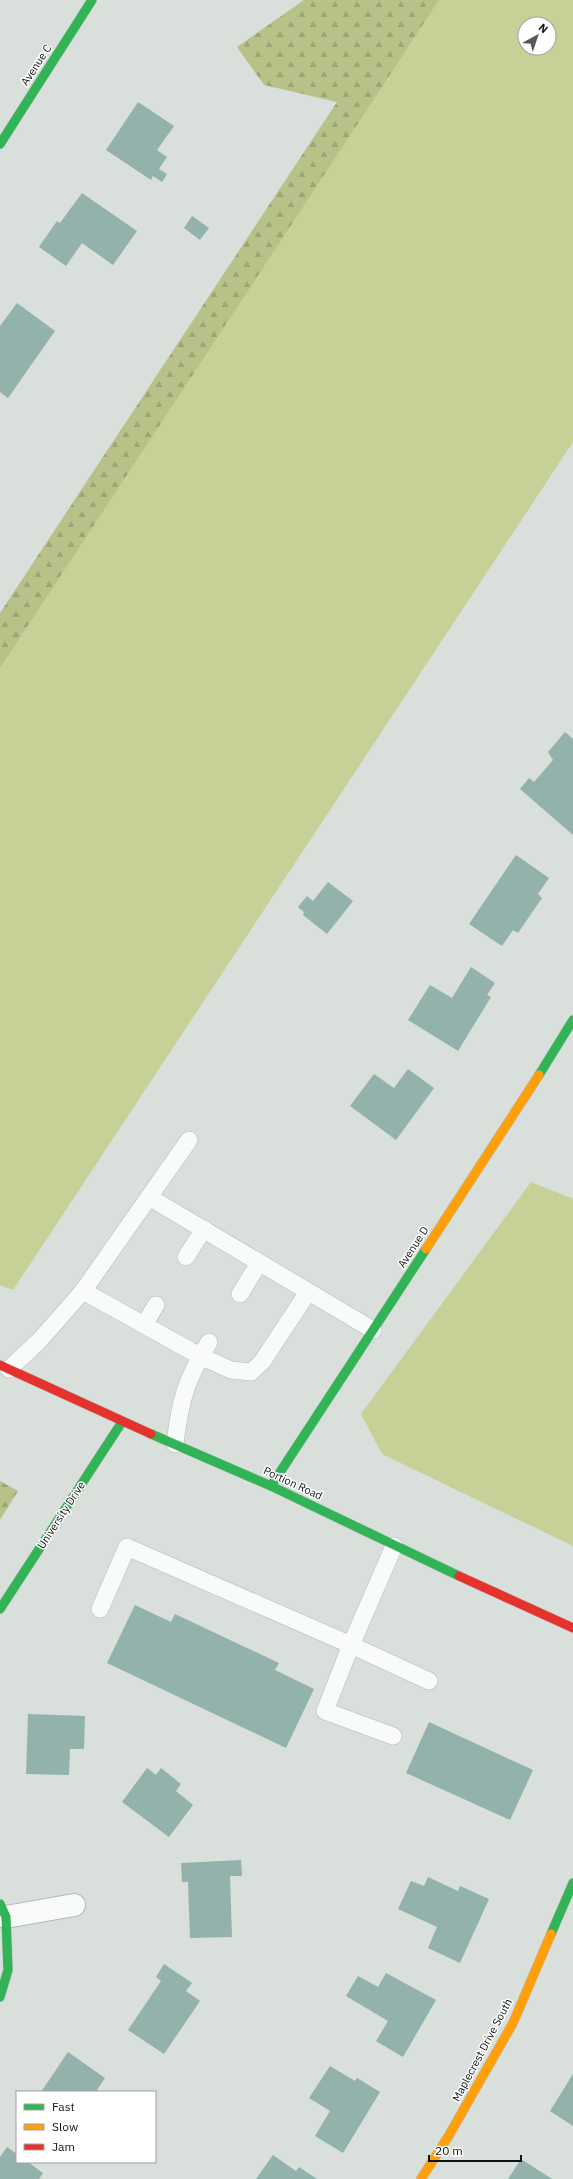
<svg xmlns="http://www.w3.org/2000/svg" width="573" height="2179" font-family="'IBM Plex Sans',sans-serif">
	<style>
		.grass { fill: #c7d097; fill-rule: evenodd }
		.forest { fill: url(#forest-firs) }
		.building { fill: #92b2ab }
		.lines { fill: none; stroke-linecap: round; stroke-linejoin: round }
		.lane-casing { stroke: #b5bab6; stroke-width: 18 }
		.street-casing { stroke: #b5bab6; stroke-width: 24 }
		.fast-casing { stroke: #b5bab6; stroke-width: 10 }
		.slow-casing { stroke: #b5bab6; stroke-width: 10 }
		.jam-casing { stroke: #b5bab6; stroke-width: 10 }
		.lane { stroke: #f9fafa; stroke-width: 17 }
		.street { stroke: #f9fafa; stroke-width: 22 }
		.fast { stroke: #30b455; stroke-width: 9 }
		.slow { stroke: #ff9f0a; stroke-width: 9 }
		.jam { stroke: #e5322d; stroke-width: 9 }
		.labels { text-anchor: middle; stroke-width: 3; stroke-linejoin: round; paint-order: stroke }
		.street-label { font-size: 11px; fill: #0f1310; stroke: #fff }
	</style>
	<defs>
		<pattern id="forest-firs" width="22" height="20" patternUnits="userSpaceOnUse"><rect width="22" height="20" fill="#b8c187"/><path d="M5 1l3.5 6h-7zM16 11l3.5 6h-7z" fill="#9da574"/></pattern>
	</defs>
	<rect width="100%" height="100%" fill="#d9dfdb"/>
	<g class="grass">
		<path d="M420,0H573V442L13,1290L0,1285V638ZM525,24H549V48H525Z"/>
		<path d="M531,1182L573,1199V1546L382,1454L361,1414Z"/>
	</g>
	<g class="forest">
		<path d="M304,0H439L0,668V613L337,102L264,85L237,47Z"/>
		<path d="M0,1481L18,1491L0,1520Z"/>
	</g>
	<g class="building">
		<path d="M138,102L174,126L157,150L167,157L159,169L167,174L162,182L153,176L151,180L106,150Z"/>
		<path d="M82,193L137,231L113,265L82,243L66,266L39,247L57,221L60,223Z"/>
		<path d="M192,216L209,228L200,240L184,228Z"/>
		<path d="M17,303L55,331L8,398L0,392V326Z"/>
		<path d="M565,732L573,739V835L520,789L529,778L534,782L553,760L548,752Z"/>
		<path d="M516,855L549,878L538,894L542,898L518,933L513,930L502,946L469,924Z"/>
		<path d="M328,882L353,901L327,934L303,915L304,912L298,907L307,896L313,901Z"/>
		<path d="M471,967L495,983L487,995L491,997L458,1051L408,1020L430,985L452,998Z"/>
		<path d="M408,1069L434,1088L396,1140L350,1106L374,1074L394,1088Z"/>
		<path d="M135,1605L171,1622L175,1614L279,1663L275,1670L314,1689L286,1748L107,1663Z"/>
		<path d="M28,1714L85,1716L84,1749H70L69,1775L26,1774Z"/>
		<path d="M429,1722L533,1770L510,1820L406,1773Z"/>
		<path d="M147,1768L156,1775L161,1768L181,1784L176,1791L193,1805L169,1837L122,1802Z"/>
		<path d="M241,1860L242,1876H230L232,1937L190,1938L188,1882H182L181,1863Z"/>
		<path d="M428,1877L458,1891L460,1886L489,1899L460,1963L428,1948L437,1927L398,1909L411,1881L424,1886Z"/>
		<path d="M164,1964L192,1983L186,1991L200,2001L164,2054L128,2030L161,1981L156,1977Z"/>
		<path d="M386,1973L436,2000L403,2057L376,2041L388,2021L346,1996L358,1976L378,1987Z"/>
		<path d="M68,2052L105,2078L97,2090L100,2092H41Z"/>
		<path d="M330,2066L355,2081L357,2078L380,2092L343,2153L315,2136L330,2111L309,2098Z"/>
		<path d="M573,2074V2126L550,2111Z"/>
		<path d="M7,2147L17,2154V2162H28L43,2173L39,2179H0V2157Z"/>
		<path d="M273,2155L296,2171L299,2167L317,2179H256Z"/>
		<path d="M521,2159L552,2179H508Z"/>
	</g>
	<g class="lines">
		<defs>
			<g id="lane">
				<path d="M149,1197L373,1330"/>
				<path d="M186,1257L204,1229"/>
				<path d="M83,1291L200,1356L231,1370L251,1372L262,1362L308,1292"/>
				<path d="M240,1294L259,1263"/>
				<path d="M144,1325L156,1305"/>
				<path d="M9,1369L39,1341L83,1291L189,1140"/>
				<path d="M175,1444C180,1400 186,1380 209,1342"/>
				<path d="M100,1609L127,1547L351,1645L394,1546"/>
				<path d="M393,1736L325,1711L351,1645L429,1681"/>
			</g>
			<path id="street" d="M6,1917L74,1905"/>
			<g id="fast">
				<path d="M0,144L92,0"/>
				<path d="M539,1075L573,1020"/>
				<path d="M151,1434L271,1486L459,1576"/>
				<path d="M271,1486L426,1249"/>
				<path d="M0,1609L122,1422"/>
				<path d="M0,1904L6,1917L8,1970L0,1997"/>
				<path d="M551,1934L573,1883"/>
			</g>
			<g id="slow">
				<path d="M426,1249L539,1075"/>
				<path d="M421,2179L448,2137L513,2023L551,1934"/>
			</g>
			<g id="jam">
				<path d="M0,1365L151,1434"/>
				<path d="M459,1576L573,1628"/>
			</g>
		</defs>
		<use href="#lane" class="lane-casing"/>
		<use href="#street" class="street-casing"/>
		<use href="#fast" class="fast-casing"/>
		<use href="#slow" class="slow-casing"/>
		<use href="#jam" class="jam-casing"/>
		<use href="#lane" class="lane"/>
		<use href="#street" class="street"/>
		<use href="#fast" class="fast"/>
		<use href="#slow" class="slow"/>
		<use href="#jam" class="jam"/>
	</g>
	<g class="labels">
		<g class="street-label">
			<text transform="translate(36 65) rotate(-57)" y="4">Avenue C</text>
			<text transform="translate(413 1247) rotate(-57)" y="4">Avenue D</text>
			<text transform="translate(293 1483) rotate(25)" y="4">Portion Road</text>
			<text transform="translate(61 1515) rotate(-57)" y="4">University Drive</text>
			<text transform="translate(482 2050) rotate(-62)" y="4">Maplecrest Drive South</text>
		</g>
	</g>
	<rect x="16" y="2091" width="140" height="72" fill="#ffffff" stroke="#9fa19f"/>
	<rect x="24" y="2104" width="20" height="6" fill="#30b455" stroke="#9fa19f"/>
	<text x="52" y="2111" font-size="12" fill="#0f1310">Fast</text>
	<rect x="24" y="2124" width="20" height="6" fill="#ff9f0a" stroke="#9fa19f"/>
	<text x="52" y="2131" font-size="12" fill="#0f1310">Slow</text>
	<rect x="24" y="2144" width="20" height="6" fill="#e5322d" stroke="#9fa19f"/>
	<text x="52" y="2151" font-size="12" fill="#0f1310">Jam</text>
	<g transform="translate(537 36) rotate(40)"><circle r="19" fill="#ffffff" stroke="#9fa19f"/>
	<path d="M0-3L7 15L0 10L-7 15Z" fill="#565a57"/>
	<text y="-6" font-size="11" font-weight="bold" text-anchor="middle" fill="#0f1310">N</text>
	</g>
	<path d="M429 2155v6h92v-6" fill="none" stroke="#0f1310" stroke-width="2"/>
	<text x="435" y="2155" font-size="12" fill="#0f1310" stroke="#ffffff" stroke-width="3" paint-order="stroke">20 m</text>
</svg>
